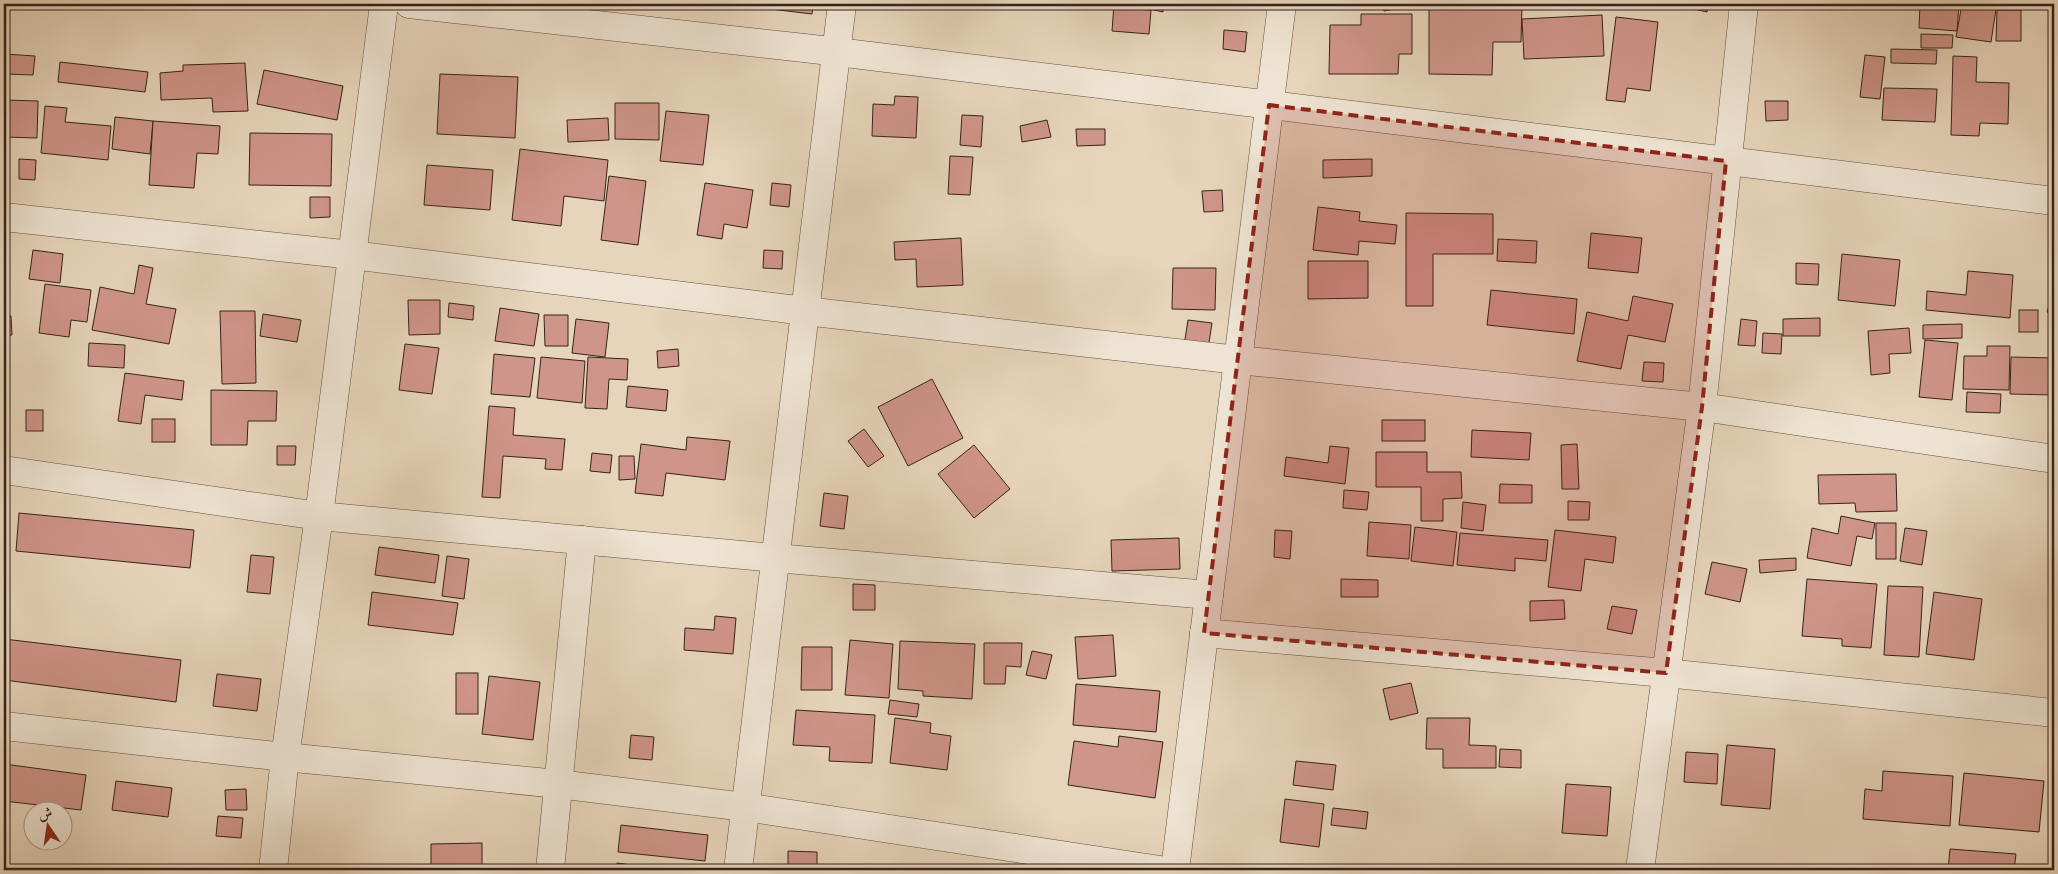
<svg xmlns="http://www.w3.org/2000/svg" width="2058" height="874" font-family="'EB Garamond',Amiri,serif">
	<style>
		.building { fill: #d0958a; stroke: #35231a }
		.lines { fill: none; stroke-linecap: round; stroke-linejoin: round }
		.minor-casing { stroke: #625042; stroke-width: 29 }
		.minor { stroke: #efe4d3; stroke-width: 28 }
		.marked { fill: #8f2418; fill-opacity: 0.2; stroke: #8f2418; stroke-width: 4; stroke-dasharray: 10 6; stroke-linejoin: round }
	</style>
	<rect width="100%" height="100%" fill="#e7d5bb"/>
	<filter id="stains"><feTurbulence type="fractalNoise" baseFrequency=".004" numOctaves="4"/><feColorMatrix values="0 0 0 0 .2 0 0 0 0 .09 0 0 0 0 .02 0 0 0 .5 -.17"/></filter>
	<radialGradient id="worn" r=".72"><stop offset=".6" stop-color="#630" stop-opacity="0"/><stop offset="1" stop-color="#630" stop-opacity=".3"/></radialGradient>
	<g class="building">
		<path d="M755,4H813L812,14L754,7Z"/>
		<path d="M1069,4H1114V7Z"/>
		<path d="M1114,4H1135L1134,9L1151,10L1149,34L1112,31Z"/>
		<path d="M1136,4H1164L1163,12L1136,6Z"/>
		<path d="M1383,4H1405L1406,7L1384,11Z"/>
		<path d="M1429,4H1522L1521,42H1493L1492,75L1429,74Z"/>
		<path d="M1672,4H1709L1707,12Z"/>
		<path d="M1920,4H1959L1957,31L1919,28Z"/>
		<path d="M1962,4L1996,9L1991,42L1956,37Z"/>
		<path d="M1997,10H2021V41H1996Z"/>
		<path d="M1361,14H1412V54H1399L1398,74H1329L1330,25H1361Z"/>
		<path d="M1602,15L1604,56L1524,59L1522,19Z"/>
		<path d="M1616,17L1658,22L1650,91L1627,88L1625,102L1606,100Z"/>
		<path d="M1224,30L1247,32L1245,52L1223,49Z"/>
		<path d="M1921,34L1953,35L1952,48H1921Z"/>
		<path d="M1891,49L1937,50L1936,64L1891,63Z"/>
		<path d="M4,54L35,56L33,75L4,74Z"/>
		<path d="M1865,55L1885,57L1880,99L1860,97Z"/>
		<path d="M1953,56L1977,57L1976,82L2009,83L2008,124L1980,123L1979,136L1951,135Z"/>
		<path d="M60,62L148,72L145,92L58,82Z"/>
		<path d="M245,63L248,111L213,112L212,98L161,100L160,73L183,71V65Z"/>
		<path d="M264,70L343,86L337,120L257,104Z"/>
		<path d="M440,74L518,77L515,138L437,134Z"/>
		<path d="M1884,88L1937,89L1935,122L1882,120Z"/>
		<path d="M895,96L918,97L916,138L872,136L873,104L894,105Z"/>
		<path d="M4,100L38,101L37,138L4,137Z"/>
		<path d="M1765,101H1788V120L1766,121Z"/>
		<path d="M615,103H659V140L615,139Z"/>
		<path d="M45,106L67,108L65,122L111,126L108,160L41,153Z"/>
		<path d="M666,111L709,115L703,165L660,161Z"/>
		<path d="M962,115L983,116L981,147L960,145Z"/>
		<path d="M115,117L153,121L150,154L112,149Z"/>
		<path d="M608,118L609,140L568,142L567,120Z"/>
		<path d="M1047,120L1051,137L1022,142L1020,126Z"/>
		<path d="M153,121L220,126L218,154L197,153L194,188L149,185Z"/>
		<path d="M1076,129H1105V145L1077,146Z"/>
		<path d="M250,133L332,134L331,186L249,185Z"/>
		<path d="M520,149L608,160L604,201L564,196L561,226L512,220Z"/>
		<path d="M950,156L973,157L970,195L948,194Z"/>
		<path d="M19,159L36,160L35,180L19,179Z"/>
		<path d="M1372,159V176L1323,178V160Z"/>
		<path d="M427,165L493,170L490,210L424,205Z"/>
		<path d="M609,176L646,181L638,245L601,240Z"/>
		<path d="M705,183L753,190L747,228L724,224L722,239L697,235Z"/>
		<path d="M772,183L791,185L789,207L770,205Z"/>
		<path d="M1222,190L1223,211L1204,212L1202,191Z"/>
		<path d="M310,197H330V217L310,218Z"/>
		<path d="M1318,207L1360,212L1359,221L1397,225L1395,244L1359,241L1358,255L1313,250Z"/>
		<path d="M1406,213L1493,214V254H1433V306H1406Z"/>
		<path d="M1591,233L1642,238L1638,273L1588,268Z"/>
		<path d="M961,238L963,285L917,287L916,259L895,260L894,242Z"/>
		<path d="M1498,239L1537,241L1536,263L1497,261Z"/>
		<path d="M33,250L63,254L60,283L29,279Z"/>
		<path d="M764,250L783,251L782,269L763,268Z"/>
		<path d="M1842,254L1900,260L1895,306L1838,300Z"/>
		<path d="M1308,261H1368V298L1308,299Z"/>
		<path d="M1796,263L1819,264L1818,285L1796,284Z"/>
		<path d="M139,265L153,268L146,304L176,309L169,344L92,330L100,287L134,294Z"/>
		<path d="M1173,268H1216L1215,310L1172,309Z"/>
		<path d="M1968,271L2013,275L2010,318L1926,310L1927,291L1966,295Z"/>
		<path d="M45,284L91,290L87,322L71,320L69,337L39,333Z"/>
		<path d="M1491,290L1577,299L1574,334L1487,325Z"/>
		<path d="M2053,293L2054,294V314L2047,312Z"/>
		<path d="M4,295H7L8,313H4Z"/>
		<path d="M1633,296L1673,304L1665,342L1628,335L1621,369L1577,361L1587,312L1628,321Z"/>
		<path d="M408,300H440V334L409,335Z"/>
		<path d="M449,303L474,306L473,320L448,317Z"/>
		<path d="M500,308L539,314L534,346L495,341Z"/>
		<rect x="2019" y="310" width="19" height="22"/>
		<path d="M220,311H255L256,383L222,384Z"/>
		<path d="M263,314L301,320L297,342L260,336Z"/>
		<path d="M544,315H568V346H545Z"/>
		<path d="M11,316L12,335L4,336V317Z"/>
		<path d="M1820,318V336H1783V319Z"/>
		<path d="M576,319L609,323L605,357L572,353Z"/>
		<path d="M1741,319L1757,321L1755,346L1738,345Z"/>
		<path d="M1188,320L1212,323L1206,362L1182,358Z"/>
		<path d="M1962,324V338L1923,339V325Z"/>
		<path d="M1909,328L1911,353L1889,354L1890,373L1871,375L1868,331Z"/>
		<path d="M1763,333L1782,334L1781,354L1762,353Z"/>
		<path d="M1925,340L1958,343L1952,400L1919,397Z"/>
		<path d="M89,343L125,345L124,368L88,366Z"/>
		<path d="M405,344L439,348L432,394L399,390Z"/>
		<path d="M1987,346H2010L2009,390L1963,389L1964,356H1987Z"/>
		<path d="M678,349L679,366L658,368L657,351Z"/>
		<path d="M494,354L535,358L530,397L491,394Z"/>
		<path d="M541,357L585,361L582,403L537,398Z"/>
		<path d="M588,357L628,359L627,380L609,379L607,409L585,408Z"/>
		<path d="M2011,357L2054,358V395L2010,394Z"/>
		<path d="M1644,362L1664,363L1663,382L1642,381Z"/>
		<path d="M125,373L184,381L182,400L145,395L141,424L118,421Z"/>
		<path d="M932,379L963,438L908,466L878,407Z"/>
		<path d="M628,386L668,390L666,411L626,407Z"/>
		<path d="M211,390L277,391L276,421H248L247,445H211Z"/>
		<path d="M1967,392L2001,394L2000,413L1966,412Z"/>
		<path d="M489,406L515,408L513,435L565,439L562,470L545,469L546,459L503,456L500,498L482,497Z"/>
		<rect x="26" y="410" width="17" height="21"/>
		<rect x="152" y="419" width="23" height="23"/>
		<rect x="1382" y="420" width="43" height="21"/>
		<path d="M864,429L884,456L868,467L848,441Z"/>
		<path d="M1472,430L1531,433L1529,460L1471,457Z"/>
		<path d="M687,437L730,441L725,480L666,473L663,496L635,493L641,444L686,450Z"/>
		<path d="M1577,444L1579,489H1562L1561,445Z"/>
		<path d="M974,445L1010,489L974,518L938,474Z"/>
		<path d="M277,446H296L295,465H277Z"/>
		<path d="M1330,446L1349,448L1345,484L1284,476L1286,457L1328,463Z"/>
		<path d="M1376,452H1427V472H1461L1462,498L1443,499V521H1421V487H1376Z"/>
		<path d="M592,453L612,455L610,473L590,471Z"/>
		<path d="M619,456H634L635,479L619,480Z"/>
		<path d="M1896,474L1897,511L1856,512L1855,503L1819,504L1818,475Z"/>
		<path d="M1500,484L1532,485V503H1499Z"/>
		<path d="M1344,490L1369,492L1367,510L1343,508Z"/>
		<path d="M824,493L848,496L844,529L820,526Z"/>
		<path d="M1568,501L1590,502L1589,520H1568Z"/>
		<path d="M1463,502L1486,505L1483,531L1461,528Z"/>
		<path d="M19,513L194,530L190,568L16,551Z"/>
		<path d="M1841,516L1875,523L1872,539L1857,536L1851,566L1807,558L1812,528L1838,534Z"/>
		<path d="M1369,522L1411,525L1409,559L1367,556Z"/>
		<rect x="1876" y="523" width="20" height="36"/>
		<path d="M1415,527L1457,532L1453,566L1411,561Z"/>
		<path d="M1905,528L1927,531L1922,565L1900,561Z"/>
		<path d="M1275,530L1292,531L1290,559L1274,557Z"/>
		<path d="M1555,530L1616,537L1613,563L1585,559L1581,591L1548,587Z"/>
		<path d="M1460,533L1548,540L1546,561L1515,558V571L1457,565Z"/>
		<path d="M1179,538L1180,569L1112,571L1111,540Z"/>
		<path d="M379,547L439,555L435,583L375,575Z"/>
		<path d="M251,555L274,557L270,594L247,592Z"/>
		<path d="M447,556L469,559L464,599L442,596Z"/>
		<path d="M1796,558V570L1760,573L1759,560Z"/>
		<path d="M1712,562L1747,569L1740,602L1705,594Z"/>
		<path d="M1341,579L1378,580V597H1341Z"/>
		<path d="M1807,579L1877,584L1871,648L1842,646V639L1802,636Z"/>
		<path d="M853,584L875,585V610H853Z"/>
		<path d="M1888,586L1923,587L1919,657L1884,655Z"/>
		<path d="M372,592L458,603L453,635L368,625Z"/>
		<path d="M1934,592L1982,599L1974,660L1926,654Z"/>
		<path d="M1564,600L1565,619L1530,621V601Z"/>
		<path d="M1612,606L1637,610L1632,634L1607,629Z"/>
		<path d="M715,616L736,618L733,654L684,650L685,628L714,630Z"/>
		<path d="M1113,635L1116,676L1078,679L1075,637Z"/>
		<path d="M4,639L181,660L176,702L4,680Z"/>
		<path d="M850,640L893,644L889,698L845,695Z"/>
		<path d="M900,641L975,644L972,699L923,696V691L898,689Z"/>
		<path d="M984,643H1022L1021,667L1006,666L1005,684H984Z"/>
		<path d="M802,647H832V690H801Z"/>
		<path d="M1032,651L1052,655L1046,679L1026,675Z"/>
		<rect x="456" y="673" width="22" height="41"/>
		<path d="M217,674L261,679L257,711L213,706Z"/>
		<path d="M489,676L540,682L533,740L482,734Z"/>
		<path d="M1411,683L1418,713L1390,720L1383,689Z"/>
		<path d="M1076,684L1160,691L1156,732L1073,725Z"/>
		<path d="M890,700L919,704L917,717L888,714Z"/>
		<path d="M796,710L875,715L872,763L829,761L830,747L793,745Z"/>
		<path d="M895,718L931,723L930,733L951,736L947,770L890,763Z"/>
		<path d="M1427,718H1470L1469,745L1496,746V768H1443V749H1426Z"/>
		<path d="M631,735L654,737L652,760L629,758Z"/>
		<path d="M1119,736L1163,742L1155,798L1068,785L1074,741L1118,747Z"/>
		<path d="M1727,745L1775,749L1770,809L1721,805Z"/>
		<path d="M1500,749L1521,750V768L1499,767Z"/>
		<path d="M1686,752L1718,754L1717,784L1684,782Z"/>
		<path d="M1296,761L1336,765L1333,790L1293,785Z"/>
		<path d="M4,764L86,775L81,810L4,801Z"/>
		<path d="M1883,771L1953,776L1950,826L1863,819L1865,789L1882,791Z"/>
		<path d="M1964,773L2044,781L2039,832L1959,825Z"/>
		<path d="M116,781L172,788L168,817L112,810Z"/>
		<path d="M1566,784L1611,787L1607,836L1562,833Z"/>
		<path d="M246,789L247,810H226L225,790Z"/>
		<path d="M1285,799L1324,804L1319,847L1280,842Z"/>
		<path d="M1333,808L1368,812L1366,829L1331,825Z"/>
		<path d="M218,816L243,818L241,838L216,836Z"/>
		<path d="M621,825L708,835L705,861L618,852Z"/>
		<path d="M482,843V870H431V844Z"/>
		<path d="M1950,849L2016,854L2014,870H1948Z"/>
		<path d="M788,851L817,852V870H788Z"/>
		<path d="M617,863L669,870H616Z"/>
	</g>
	<g class="lines">
		<defs>
			<g id="minor">
				<path d="M409,4L813,49L2054,201"/>
				<path d="M4,217L352,255L805,311L1238,360L1702,407L2054,459"/>
				<path d="M4,470L319,516L775,558L1209,595"/>
				<path d="M1204,633L1666,673L2054,713"/>
				<path d="M4,726L285,757L558,784L745,807L1160,870"/>
				<path d="M273,870L285,757L319,516L384,4"/>
				<path d="M550,870L582,540"/>
				<path d="M738,870L842,4"/>
				<path d="M1175,870L1282,4"/>
				<path d="M1640,870L1702,407L1744,4"/>
			</g>
		</defs>
		<use href="#minor" class="minor-casing"/>
		<use href="#minor" class="minor"/>
	</g>
	<path class="marked" d="M1269,105L1726,161L1702,407L1666,673L1204,633Z"/>
	<rect width="2058" height="874" fill="none" stroke="#e7d5bb" stroke-width="20"/>
	<rect x="5" y="5" width="2048" height="864" fill="none" stroke="#35231a" stroke-width="2.5"/>
	<rect x="10" y="10" width="2038" height="854" fill="none" stroke="#35231a"/>
	<g transform="translate(48 826) rotate(347)"><circle r="24" fill="#efe4d3" stroke="#a59789"/>
	<path d="M0-4L9 19L0 12L-9 19Z" fill="#8f2418"/>
	<text y="-8" font-size="14" font-weight="bold" text-anchor="middle" fill="#35231a">ش</text>
	</g>
	<rect width="100%" height="100%" filter="url(#stains)"/>
	<rect width="100%" height="100%" fill="url(#worn)"/>
</svg>
